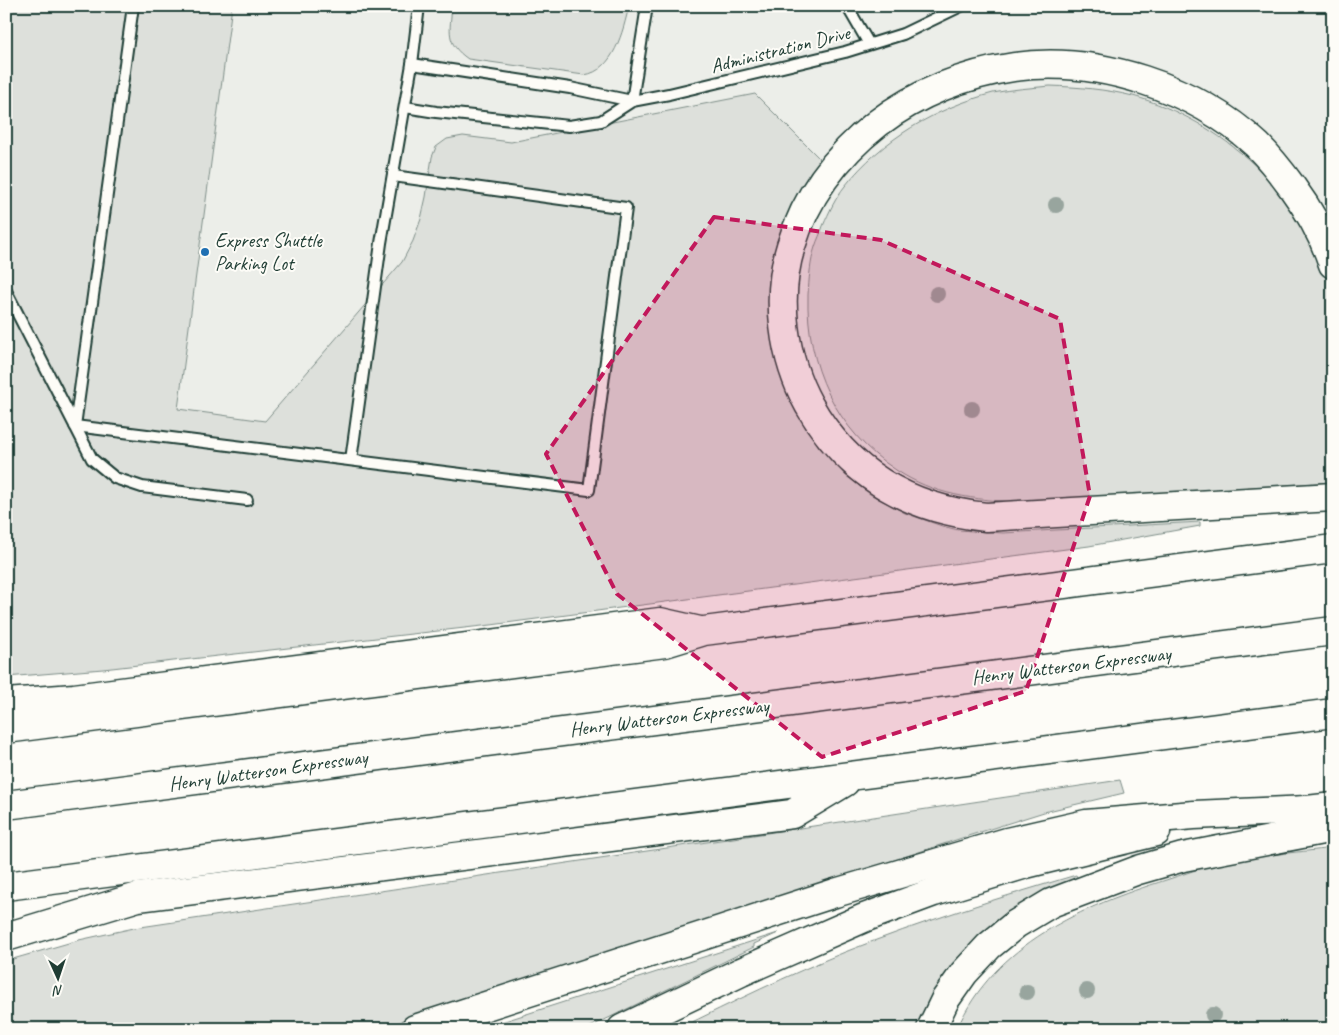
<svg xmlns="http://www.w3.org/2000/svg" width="1339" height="1035" font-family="Caveat,sans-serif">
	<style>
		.built { fill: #eceee9 }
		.green { fill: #dde0db; stroke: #7e8e88 }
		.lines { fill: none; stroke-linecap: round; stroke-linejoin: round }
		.service-casing { stroke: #1f3d34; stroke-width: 14 }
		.motorway-casing { stroke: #1f3d34; stroke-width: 31 }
		.service { stroke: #fdfcf7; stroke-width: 10 }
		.motorway { stroke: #fdfcf7; stroke-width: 28 }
		.tree { fill: #98a59e }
		.marked { fill: #c2185b; fill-opacity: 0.2; stroke: #c2185b; stroke-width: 4; stroke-dasharray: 10 6; stroke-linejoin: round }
		.poi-dot { fill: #1f6fb2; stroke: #fdfcf7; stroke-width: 2 }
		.labels { text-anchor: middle; stroke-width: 4; stroke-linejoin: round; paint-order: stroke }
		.street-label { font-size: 20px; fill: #1f3d34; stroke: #fdfcf7 }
		.poi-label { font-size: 20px; fill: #1f3d34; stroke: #fdfcf7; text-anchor: start }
	</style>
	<rect width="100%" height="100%" fill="#fdfcf7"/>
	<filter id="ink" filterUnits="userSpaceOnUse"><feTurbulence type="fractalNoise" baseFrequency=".02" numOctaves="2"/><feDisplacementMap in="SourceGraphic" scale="10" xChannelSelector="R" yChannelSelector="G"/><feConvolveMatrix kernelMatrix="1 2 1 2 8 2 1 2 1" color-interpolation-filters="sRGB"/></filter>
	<g filter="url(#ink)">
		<path class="built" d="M6,6H1333V466L743,551L155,650Z"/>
		<g class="green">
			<path d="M6,6H232L178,409L265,421L402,262L413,241L421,219L426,197L432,157L436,147L447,139L463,136L511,142L755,94L821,160L773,324L789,393L796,410L805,425L824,451L845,475L870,494L905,513L942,526L958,530L1003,533L1200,522V526L1089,546L491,625L103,669L6,677Z"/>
			<path d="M452,6H629C623,31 614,71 584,75L468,59C445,43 450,31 452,6Z"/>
			<path d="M1050,86C1078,87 1105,89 1133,96C1221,120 1303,193 1329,283C1331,291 1331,300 1333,309V482L1019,502C975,500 933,495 896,470C836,431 806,365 808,295C809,280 810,262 815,247C817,240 821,233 823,226C829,212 836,197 845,186C882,139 936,108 993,93C1012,89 1031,88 1050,86Z"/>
			<path d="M1120,780L1124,793L1044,812L971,835L378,1029H6V961L79,940L134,928Z"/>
			<path d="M1333,848V1029H957C994,944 1083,906 1166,880C1182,875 1199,868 1216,864C1255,855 1294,853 1333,848Z"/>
			<path d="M1076,875L1078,879L925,1013L917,1029H678C733,1002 788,975 845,952C921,922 998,898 1076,875Z"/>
			<path d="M778,933L754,944V947L586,1029H480Z"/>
		</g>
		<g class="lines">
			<defs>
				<g id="service">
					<path d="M133,6L75,426L589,490L626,208L393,176"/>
					<path d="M847,6L869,44"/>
					<path d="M412,64L570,88L632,101L669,94L845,52L903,34L961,6"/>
					<path d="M632,101L647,6"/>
					<path d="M405,107L436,112L569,126L601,121L632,101"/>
					<path d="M6,291L92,459L115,478L142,487L247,500"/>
					<path d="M351,460L381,243L412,64L419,6"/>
				</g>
				<g id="motorway">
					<path d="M1333,264C1324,237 1309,210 1292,187C1281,172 1270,158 1257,145C1196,88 1097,55 1014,67C966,74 917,93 878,123C837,155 806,196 791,246C775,297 783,358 809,405C848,474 908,509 986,517L1333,497"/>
					<path d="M6,703L74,698L660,622L700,631"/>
					<path d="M6,729L665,643L704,631L1333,549"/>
					<path d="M6,805L1333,631"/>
					<path d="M1290,812L1333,807"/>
					<path d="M6,886L1333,713"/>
					<path d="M6,937L138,897L792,814L845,782"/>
					<path d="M415,1029L835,893L1007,842L1086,824L1194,815L1308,810"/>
					<path d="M622,1029L741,972L864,918L934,892L1026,864L1156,832"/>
					<path d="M931,1029L945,1000L964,973L989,946L1016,924L1051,903L1138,870L1183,857L1333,828"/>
				</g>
			</defs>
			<use href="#service" class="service-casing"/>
			<use href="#motorway" class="motorway-casing"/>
			<use href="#service" class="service"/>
			<use href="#motorway" class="motorway"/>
		</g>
		<g class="tree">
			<circle cx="1056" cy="205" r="8"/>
			<circle cx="937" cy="294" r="8"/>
			<circle cx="972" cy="409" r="8"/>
			<circle cx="1087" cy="991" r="8"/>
			<circle cx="1027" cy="992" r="8"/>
			<circle cx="1213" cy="1015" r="8"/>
		</g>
	</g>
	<path class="marked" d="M714,217L881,240L1060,319L1090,496L1026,691L822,757L617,594L546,454Z"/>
	<circle class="poi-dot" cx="205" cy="252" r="5"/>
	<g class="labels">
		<g class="street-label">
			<text transform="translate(780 49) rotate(-14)" y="7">Administration Drive</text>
			<text transform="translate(1071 665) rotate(-7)" y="7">Henry Watterson Expressway</text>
			<text transform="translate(669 717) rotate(-7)" y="7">Henry Watterson Expressway</text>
			<text transform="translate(268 770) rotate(-8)" y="7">Henry Watterson Expressway</text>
		</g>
		<g class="poi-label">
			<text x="215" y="247">Express Shuttle<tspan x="215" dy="23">Parking Lot</tspan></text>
		</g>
	</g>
	<rect width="1339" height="1035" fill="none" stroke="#fdfcf7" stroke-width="25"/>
	<rect x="12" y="12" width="1314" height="1010" fill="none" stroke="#1f3d34" stroke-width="2" filter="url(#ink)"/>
	<g transform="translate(58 978) rotate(177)" stroke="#fdfcf7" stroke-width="4" paint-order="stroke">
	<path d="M0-4L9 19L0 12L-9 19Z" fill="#1f3d34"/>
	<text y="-8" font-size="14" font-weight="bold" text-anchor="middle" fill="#1f3d34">N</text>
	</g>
</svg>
